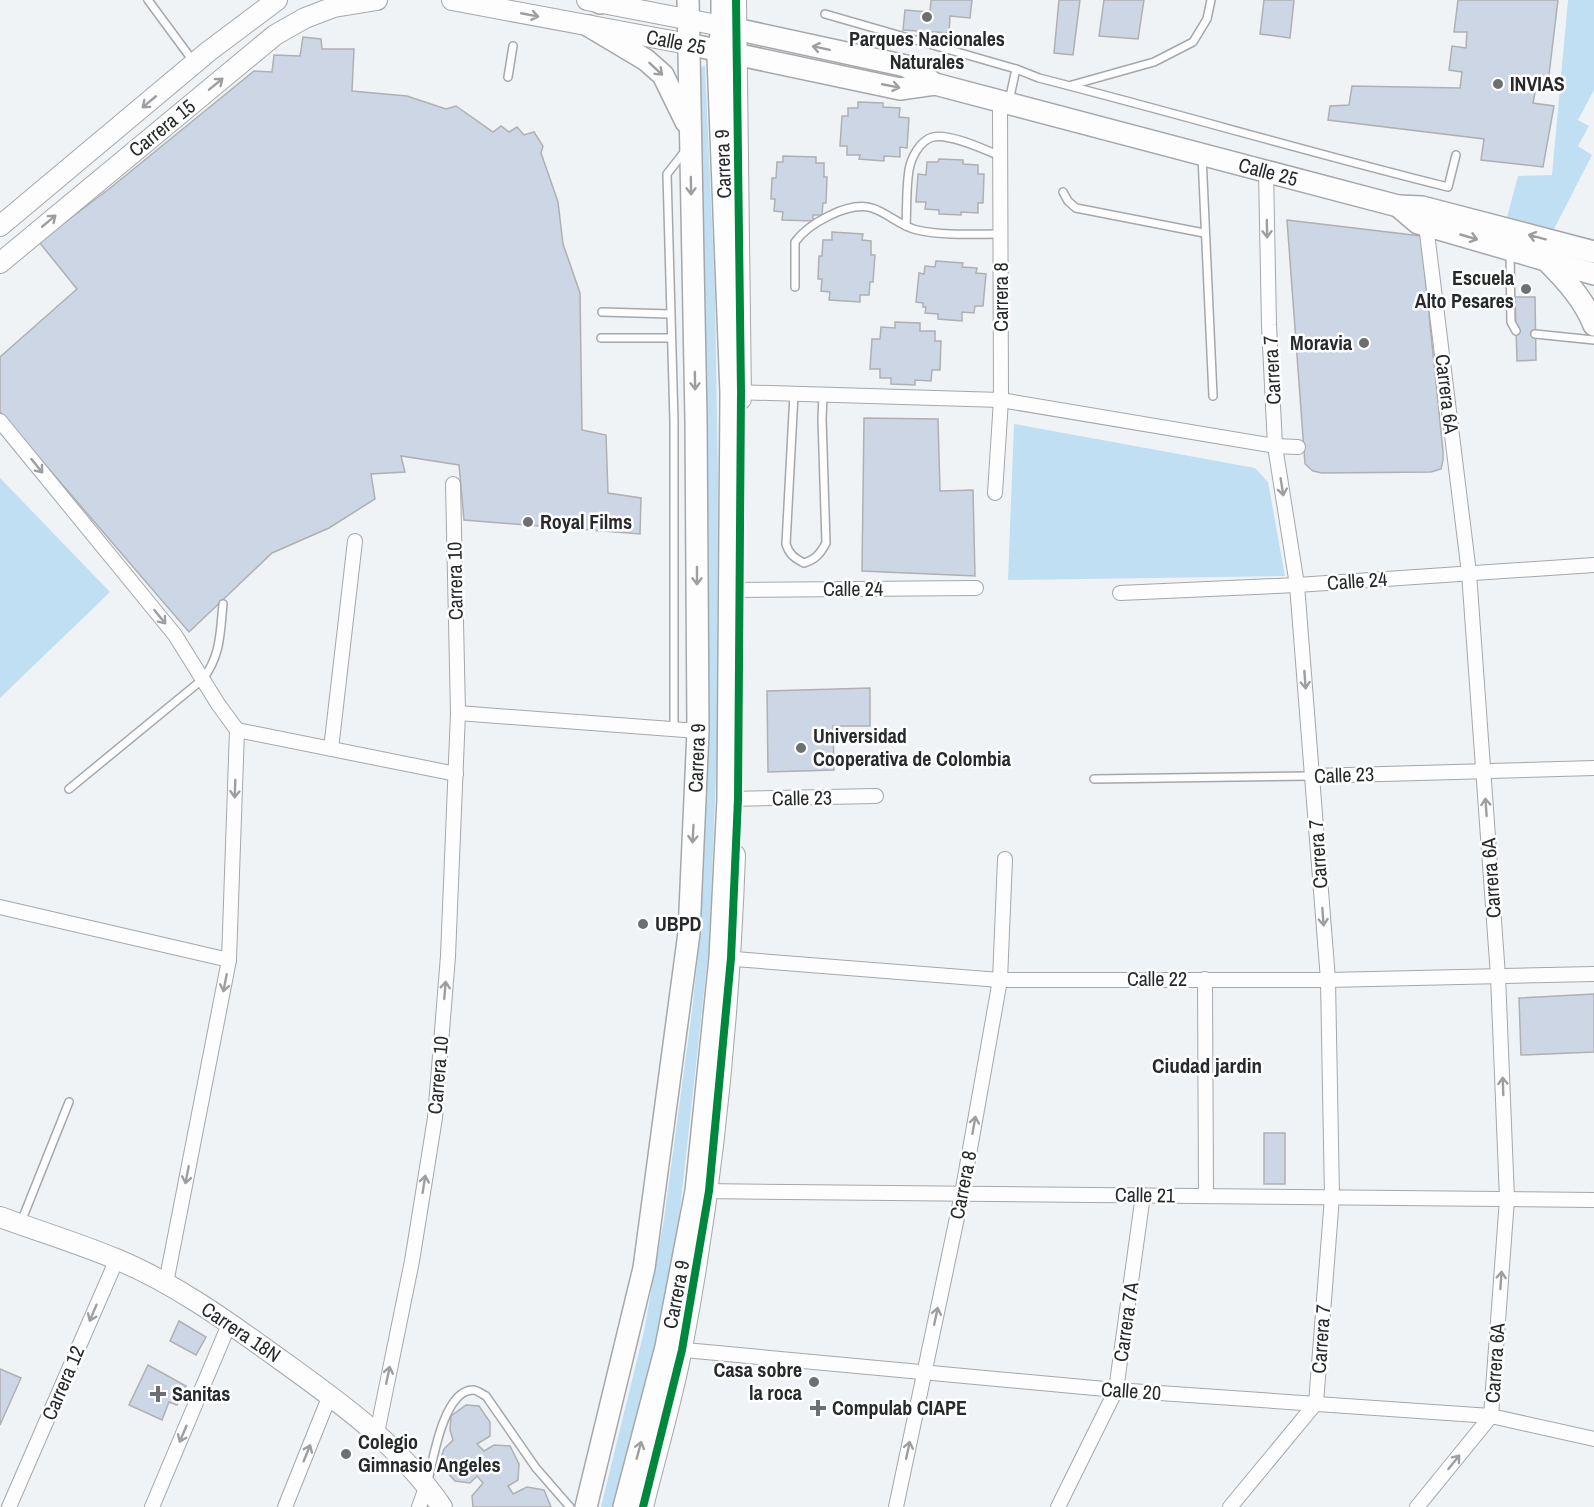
<svg xmlns="http://www.w3.org/2000/svg" width="1594" height="1507" font-family="'Archivo Narrow',sans-serif">
	<style>
		.green { fill: #c0dff2 }
		.building { fill: #cdd6e4; stroke: #aeb0b2; stroke-width: 1.5 }
		.lines { fill: none; stroke-linecap: round; stroke-linejoin: round }
		.lane-casing { stroke: #a5a7aa; stroke-width: 10 }
		.street-casing { stroke: #a5a7aa; stroke-width: 16 }
		.secondary-casing { stroke: #a5a7aa; stroke-width: 22 }
		.primary-casing { stroke: #a5a7aa; stroke-width: 24 }
		.lane { stroke: #fdfdfe; stroke-width: 7 }
		.street { stroke: #fdfdfe; stroke-width: 14 }
		.secondary { stroke: #fdfdfe; stroke-width: 20 }
		.primary { stroke: #fdfdfe; stroke-width: 21 }
		.cycleway-casing { stroke: #fff; stroke-width: 11 }
		.cycleway { stroke: #00873e; stroke-width: 8 }
		.oneway { stroke: #9d9e9f }
		.poi-dot { fill: #6d7072; stroke: #fff; stroke-width: 2 }
		.labels { text-anchor: middle; stroke-width: 5; stroke-linejoin: round; paint-order: stroke }
		.poi-label { font-size: 20px; font-weight: bold; fill: #272a2b; stroke: #fff; text-anchor: start }
		.street-label { font-size: 20px; fill: #272a2b; stroke: #fff }
		.neighbourhood-label { font-size: 21px; font-weight: bold; fill: #272a2b; stroke: #fff }
	</style>
	<rect width="100%" height="100%" fill="#f0f3f6"/>
	<g class="green">
		<path d="M1568,0H1594V90L1578,120L1589,126L1578,146L1592,155L1553,231L1507,217L1518,176L1552,175Z"/>
		<path d="M705,66L715,292L718,484L717,751L709,946L679,1219L659,1334L615,1507H601L644,1331L664,1219L692,1011L699,945L706,749L693,68Z"/>
		<path d="M1014,424L1255,468L1268,482L1285,576L1008,580Z"/>
		<path d="M0,478L110,592L0,698Z"/>
	</g>
	<g class="building">
		<path d="M931,0H972L970,18L950,16L949,33L903,30L905,10L930,12Z"/>
		<path d="M1059,0H1080L1073,55L1054,53Z"/>
		<path d="M1104,0H1144L1138,39L1099,36Z"/>
		<path d="M1264,0H1294L1290,38L1260,34Z"/>
		<path d="M1458,0H1558L1548,83L1537,82L1533,103L1554,106L1543,167L1481,160L1484,139L1328,120L1330,106L1349,105L1352,86L1460,88L1462,72L1449,70L1452,46L1466,48L1467,32H1454Z"/>
		<path d="M303,37L321,39L322,49H354L352,91L407,96L446,109L456,106L493,132L501,126L509,132L517,127L524,135L534,132L543,146L541,153L558,202L563,244L580,293L582,430L606,435L608,493L641,498L640,534L464,520L459,465L401,456L405,472L371,474L375,499L329,528L272,553L189,632L0,412V357L77,289L39,242L109,189L254,71L272,72L274,55L300,56Z"/>
		<path d="M858,102L883,103V107L900,108L899,117L909,118L907,148L900,147V157L884,156V161L859,159L860,155H847V146H840L842,116H848V108H858Z"/>
		<path d="M783,156L816,157V163H824V177H827L826,203H823L822,215H813V221L782,220L783,212L774,211L775,199H771L772,178H776L777,162H783Z"/>
		<path d="M939,159L963,160V164L978,165V174H984L983,203H978V213L961,212V215L939,214V210L925,209L926,202H916L918,174L926,175L927,162H938Z"/>
		<path d="M1287,220L1421,236L1443,451V460L1441,469L1431,472L1322,473L1313,471L1305,464Z"/>
		<path d="M832,232L863,234L862,240L871,241V255H875L873,282H870L869,295H860V302L829,300L830,292L821,291L822,279H818L819,256H822L823,240H832Z"/>
		<path d="M936,261L963,263L962,267L977,268L976,273L986,274L983,306H975L974,313L962,312V321L938,319V314L925,313L926,307H923V303L916,302L919,273L924,274L925,266L935,267Z"/>
		<path d="M1515,297H1535L1536,360L1517,361Z"/>
		<path d="M895,322L920,323V331H935V341H941L940,370H932L931,381L915,380V385L891,384V378H880V369H870L872,339H880L881,327L895,328Z"/>
		<path d="M864,418L938,419L940,491L973,490L975,576L862,571Z"/>
		<path d="M870,688V726H833L834,770L768,772L767,691Z"/>
		<path d="M1594,994V1052L1521,1055L1519,998Z"/>
		<rect x="1264" y="1133" width="21" height="51"/>
		<path d="M179,1321L206,1337L196,1355L170,1341Z"/>
		<path d="M148,1365L186,1386L177,1405L169,1402L162,1420L129,1405Z"/>
		<path d="M0,1369L21,1378L0,1425Z"/>
		<path d="M466,1405L479,1406L490,1422V1436L477,1444L484,1451L494,1445L510,1446L519,1464L518,1480L508,1486L513,1494L527,1487L544,1490L551,1507H473L472,1496L483,1483L477,1476L470,1483L455,1481L445,1470L441,1458L444,1449L453,1440L450,1430L451,1416Z"/>
	</g>
	<g class="lines">
		<defs>
			<g id="lane">
				<path d="M148,0L193,61"/>
				<path d="M825,14L1016,69"/>
				<path d="M508,77L513,46"/>
				<path d="M1072,85L1154,62L1193,42L1207,19L1211,0"/>
				<path d="M1009,101L1016,69L1039,78C1176,113 1311,153 1448,187L1456,155"/>
				<path d="M1202,156L1213,396"/>
				<path d="M1063,192L1068,201L1076,208L1204,233"/>
				<path d="M906,226C907,208 906,188 909,170C911,158 920,140 933,137C949,133 984,149 1000,156"/>
				<path d="M1510,251L1511,322L1516,331"/>
				<path d="M795,287V242C808,224 848,201 872,208C888,213 900,226 917,230C944,236 974,234 1000,234"/>
				<path d="M602,312L670,314"/>
				<path d="M1535,334L1594,340"/>
				<path d="M601,338H671"/>
				<path d="M794,394L786,544C789,554 794,558 804,563C816,559 820,554 826,543L822,419L823,395"/>
				<path d="M674,729V421L667,174L685,151"/>
				<path d="M1094,779L1312,776"/>
				<path d="M69,789L203,679C221,655 220,633 223,604"/>
				<path d="M21,1222L69,1102"/>
				<path d="M428,1481C433,1459 444,1390 473,1390C477,1390 482,1394 486,1396L536,1468L570,1507"/>
			</g>
			<g id="street">
				<path d="M734,392L1001,400L1275,446L1298,447"/>
				<path d="M0,421L175,635L218,704L237,730L229,960L166,1283"/>
				<path d="M995,493L1001,400L1000,101"/>
				<path d="M730,590L976,588"/>
				<path d="M1120,593L1297,585L1594,565"/>
				<path d="M458,713L698,731"/>
				<path d="M237,730L456,774"/>
				<path d="M331,749L355,541"/>
				<path d="M1312,776L1594,768"/>
				<path d="M728,799L876,796"/>
				<path d="M0,907L229,960"/>
				<path d="M722,958L1000,980H1328L1594,974"/>
				<path d="M1205,979L1206,1196"/>
				<path d="M699,1191L1594,1200"/>
				<path d="M674,1349L1116,1390L1491,1416L1594,1439"/>
				<path d="M377,1433L412,1261L435,1118L448,956L458,713L453,484"/>
				<path d="M9,1507L117,1259"/>
				<path d="M152,1507L230,1322"/>
				<path d="M285,1507L330,1395"/>
				<path d="M419,1507L427,1485"/>
				<path d="M896,1507L962,1194L1000,980L1005,859"/>
				<path d="M1058,1507L1116,1390L1143,1195"/>
				<path d="M1230,1507L1316,1403L1332,1197L1328,980L1297,585L1275,446L1269,325L1266,171"/>
				<path d="M1417,1507L1491,1416L1507,1199L1498,976L1469,573L1426,225"/>
			</g>
			<g id="secondary">
				<path d="M452,0L688,44"/>
				<path d="M587,0L722,26"/>
				<path d="M736,0L741,399"/>
				<path d="M0,226L209,51L277,0"/>
				<path d="M0,263L275,35L305,18L334,7L377,0"/>
				<path d="M0,1217C38,1231 78,1243 116,1259C174,1283 227,1321 278,1358C338,1401 400,1445 442,1507"/>
				<path d="M643,1507C656,1454 672,1401 682,1348C713,1185 729,1020 735,855"/>
			</g>
			<g id="primary">
				<path d="M600,3L602,0"/>
				<path d="M589,26L646,60L663,75L686,122"/>
				<path id="s1" d="M722,26L906,66L935,84L1398,206L1418,223L1594,274"/>
				<path d="M688,44L900,89L935,84"/>
				<path d="M1398,206L1422,207L1594,252"/>
				<path d="M1547,261C1566,280 1584,300 1594,325"/>
				<path id="s2" d="M586,1507L644,1268L689,933L698,731L696,420L688,0"/>
				<path id="s3" d="M624,1507L666,1347L696,1191L720,958L728,799L731,393L718,57L722,26V0"/>
			</g>
		</defs>
		<use href="#lane" class="lane-casing"/>
		<use href="#street" class="street-casing"/>
		<use href="#secondary" class="secondary-casing"/>
		<use href="#primary" class="primary-casing"/>
		<use href="#lane" class="lane"/>
		<use href="#street" class="street"/>
		<use href="#secondary" class="secondary"/>
		<use href="#primary" class="primary"/>
		<defs>
			<path id="cycleway" d="M643,1507L682,1350L709,1191L731,958L738,799L741,392L736,0"/>
		</defs>
		<use href="#cycleway" class="cycleway-casing"/>
		<use href="#cycleway" class="cycleway"/>
	</g>
	<defs><path id="oneway-shaft" d="M-6 0H5M1.5-3L5.5 0L1.5 3" fill="none" stroke-width="1.6" stroke-linecap="round" stroke-linejoin="round" transform="scale(1.5)"/></defs>
	<g class="oneway">
		<use href="#oneway-shaft" transform="translate(530 15) rotate(11)"/>
		<use href="#oneway-shaft" transform="translate(821 48) rotate(-168)"/>
		<use href="#oneway-shaft" transform="translate(656 69) rotate(43)"/>
		<use href="#oneway-shaft" transform="translate(216 84) rotate(-39)"/>
		<use href="#oneway-shaft" transform="translate(891 86) rotate(11)"/>
		<use href="#oneway-shaft" transform="translate(149 102) rotate(140)"/>
		<use href="#oneway-shaft" transform="translate(691 186) rotate(89)"/>
		<use href="#oneway-shaft" transform="translate(49 221) rotate(-40)"/>
		<use href="#oneway-shaft" transform="translate(1267 229) rotate(89)"/>
		<use href="#oneway-shaft" transform="translate(1469 237) rotate(16)"/>
		<use href="#oneway-shaft" transform="translate(1537 237) rotate(-165)"/>
		<use href="#oneway-shaft" transform="translate(695 381) rotate(89)"/>
		<use href="#oneway-shaft" transform="translate(37 466) rotate(51)"/>
		<use href="#oneway-shaft" transform="translate(1282 487) rotate(81)"/>
		<use href="#oneway-shaft" transform="translate(697 576) rotate(90)"/>
		<use href="#oneway-shaft" transform="translate(160 617) rotate(51)"/>
		<use href="#oneway-shaft" transform="translate(1305 680) rotate(86)"/>
		<use href="#oneway-shaft" transform="translate(235 789) rotate(92)"/>
		<use href="#oneway-shaft" transform="translate(1486 807) rotate(-94)"/>
		<use href="#oneway-shaft" transform="translate(693 834) rotate(93)"/>
		<use href="#oneway-shaft" transform="translate(1323 917) rotate(86)"/>
		<use href="#oneway-shaft" transform="translate(225 983) rotate(101)"/>
		<use href="#oneway-shaft" transform="translate(445 990) rotate(-85)"/>
		<use href="#oneway-shaft" transform="translate(1503 1086) rotate(-92)"/>
		<use href="#oneway-shaft" transform="translate(974 1125) rotate(-80)"/>
		<use href="#oneway-shaft" transform="translate(187 1175) rotate(101)"/>
		<use href="#oneway-shaft" transform="translate(424 1184) rotate(-81)"/>
		<use href="#oneway-shaft" transform="translate(1501 1280) rotate(-86)"/>
		<use href="#oneway-shaft" transform="translate(93 1313) rotate(113)"/>
		<use href="#oneway-shaft" transform="translate(936 1316) rotate(-78)"/>
		<use href="#oneway-shaft" transform="translate(388 1375) rotate(-78)"/>
		<use href="#oneway-shaft" transform="translate(183 1434) rotate(113)"/>
		<use href="#oneway-shaft" transform="translate(639 1450) rotate(-75)"/>
		<use href="#oneway-shaft" transform="translate(908 1450) rotate(-78)"/>
		<use href="#oneway-shaft" transform="translate(307 1453) rotate(-68)"/>
		<use href="#oneway-shaft" transform="translate(1454 1462) rotate(-51)"/>
	</g>
	<g class="poi-dot">
		<circle cx="927" cy="17" r="6"/>
		<circle cx="1498" cy="84" r="6"/>
		<circle cx="1526" cy="289" r="6"/>
		<circle cx="1364" cy="343" r="6"/>
		<circle cx="528" cy="522" r="6"/>
		<circle cx="801" cy="748" r="6"/>
		<circle cx="643" cy="924" r="6"/>
		<circle cx="814" cy="1382" r="6"/>
		<path d="M155 1385h6v6h6v6h-6v6h-6v-6h-6v-6h6z"/>
		<path d="M815 1399h6v6h6v6h-6v6h-6v-6h-6v-6h6z"/>
		<circle cx="346" cy="1454" r="6"/>
	</g>
	<g class="labels">
		<g class="poi-label">
			<text x="927" y="46" text-anchor="middle">Parques Nacionales<tspan x="927" dy="23">Naturales</tspan></text>
			<text x="1510" y="91">INVIAS</text>
			<text x="1514" y="285" text-anchor="end">Escuela<tspan x="1514" dy="23">Alto Pesares</tspan></text>
			<text x="1352" y="350" text-anchor="end">Moravia</text>
			<text x="540" y="529">Royal Films</text>
			<text x="813" y="743">Universidad<tspan x="813" dy="23">Cooperativa de Colombia</tspan></text>
			<text x="655" y="931">UBPD</text>
			<text x="802" y="1377" text-anchor="end">Casa sobre<tspan x="802" dy="23">la roca</tspan></text>
			<text x="172" y="1401">Sanitas</text>
			<text x="832" y="1415">Compulab CIAPE</text>
			<text x="358" y="1449">Colegio<tspan x="358" dy="23">Gimnasio Angeles</tspan></text>
		</g>
		<g class="street-label">
			<text transform="translate(676 42) rotate(11)" y="7">Calle 25</text>
			<text transform="translate(162 128) rotate(-39)" y="7">Carrera 15</text>
			<text transform="translate(723 164) rotate(-92)" y="7">Carrera 9</text>
			<text dy="7" stroke="none"><textPath href="#s1" startOffset="567">Calle 25</textPath></text>
			<text transform="translate(1001 297) rotate(-90)" y="7">Carrera 8</text>
			<text transform="translate(1272 370) rotate(-93)" y="7">Carrera 7</text>
			<text transform="translate(1447 394) rotate(83)" y="7">Carrera 6A</text>
			<text transform="translate(455 581) rotate(-91)" y="7">Carrera 10</text>
			<text transform="translate(1357 581) rotate(-4)" y="7">Calle 24</text>
			<text x="853" y="596">Calle 24</text>
			<text dy="7" stroke="none"><textPath href="#s2" startOffset="759">Carrera 9</textPath></text>
			<text transform="translate(1344 775) rotate(-2)" y="7">Calle 23</text>
			<text transform="translate(802 798) rotate(-1)" y="7">Calle 23</text>
			<text transform="translate(1318 854) rotate(-94)" y="7">Carrera 7</text>
			<text transform="translate(1491 878) rotate(-94)" y="7">Carrera 6A</text>
			<text x="1157" y="986">Calle 22</text>
			<text transform="translate(438 1075) rotate(-85)" y="7">Carrera 10</text>
			<text transform="translate(963 1185) rotate(-79)" y="7">Carrera 8</text>
			<text transform="translate(1145 1195) rotate(1)" y="7">Calle 21</text>
			<text dy="7" stroke="none"><textPath href="#s3" startOffset="219">Carrera 9</textPath></text>
			<text transform="translate(1126 1322) rotate(-82)" y="7">Carrera 7A</text>
			<text transform="translate(241 1332) rotate(34)" y="7">Carrera 18N</text>
			<text transform="translate(1321 1339) rotate(-86)" y="7">Carrera 7</text>
			<text transform="translate(1495 1363) rotate(-86)" y="7">Carrera 6A</text>
			<text transform="translate(63 1383) rotate(-67)" y="7">Carrera 12</text>
			<text transform="translate(1131 1391) rotate(4)" y="7">Calle 20</text>
		</g>
		<g class="neighbourhood-label">
			<text x="1207" y="1073">Ciudad jardin</text>
		</g>
	</g>
</svg>
